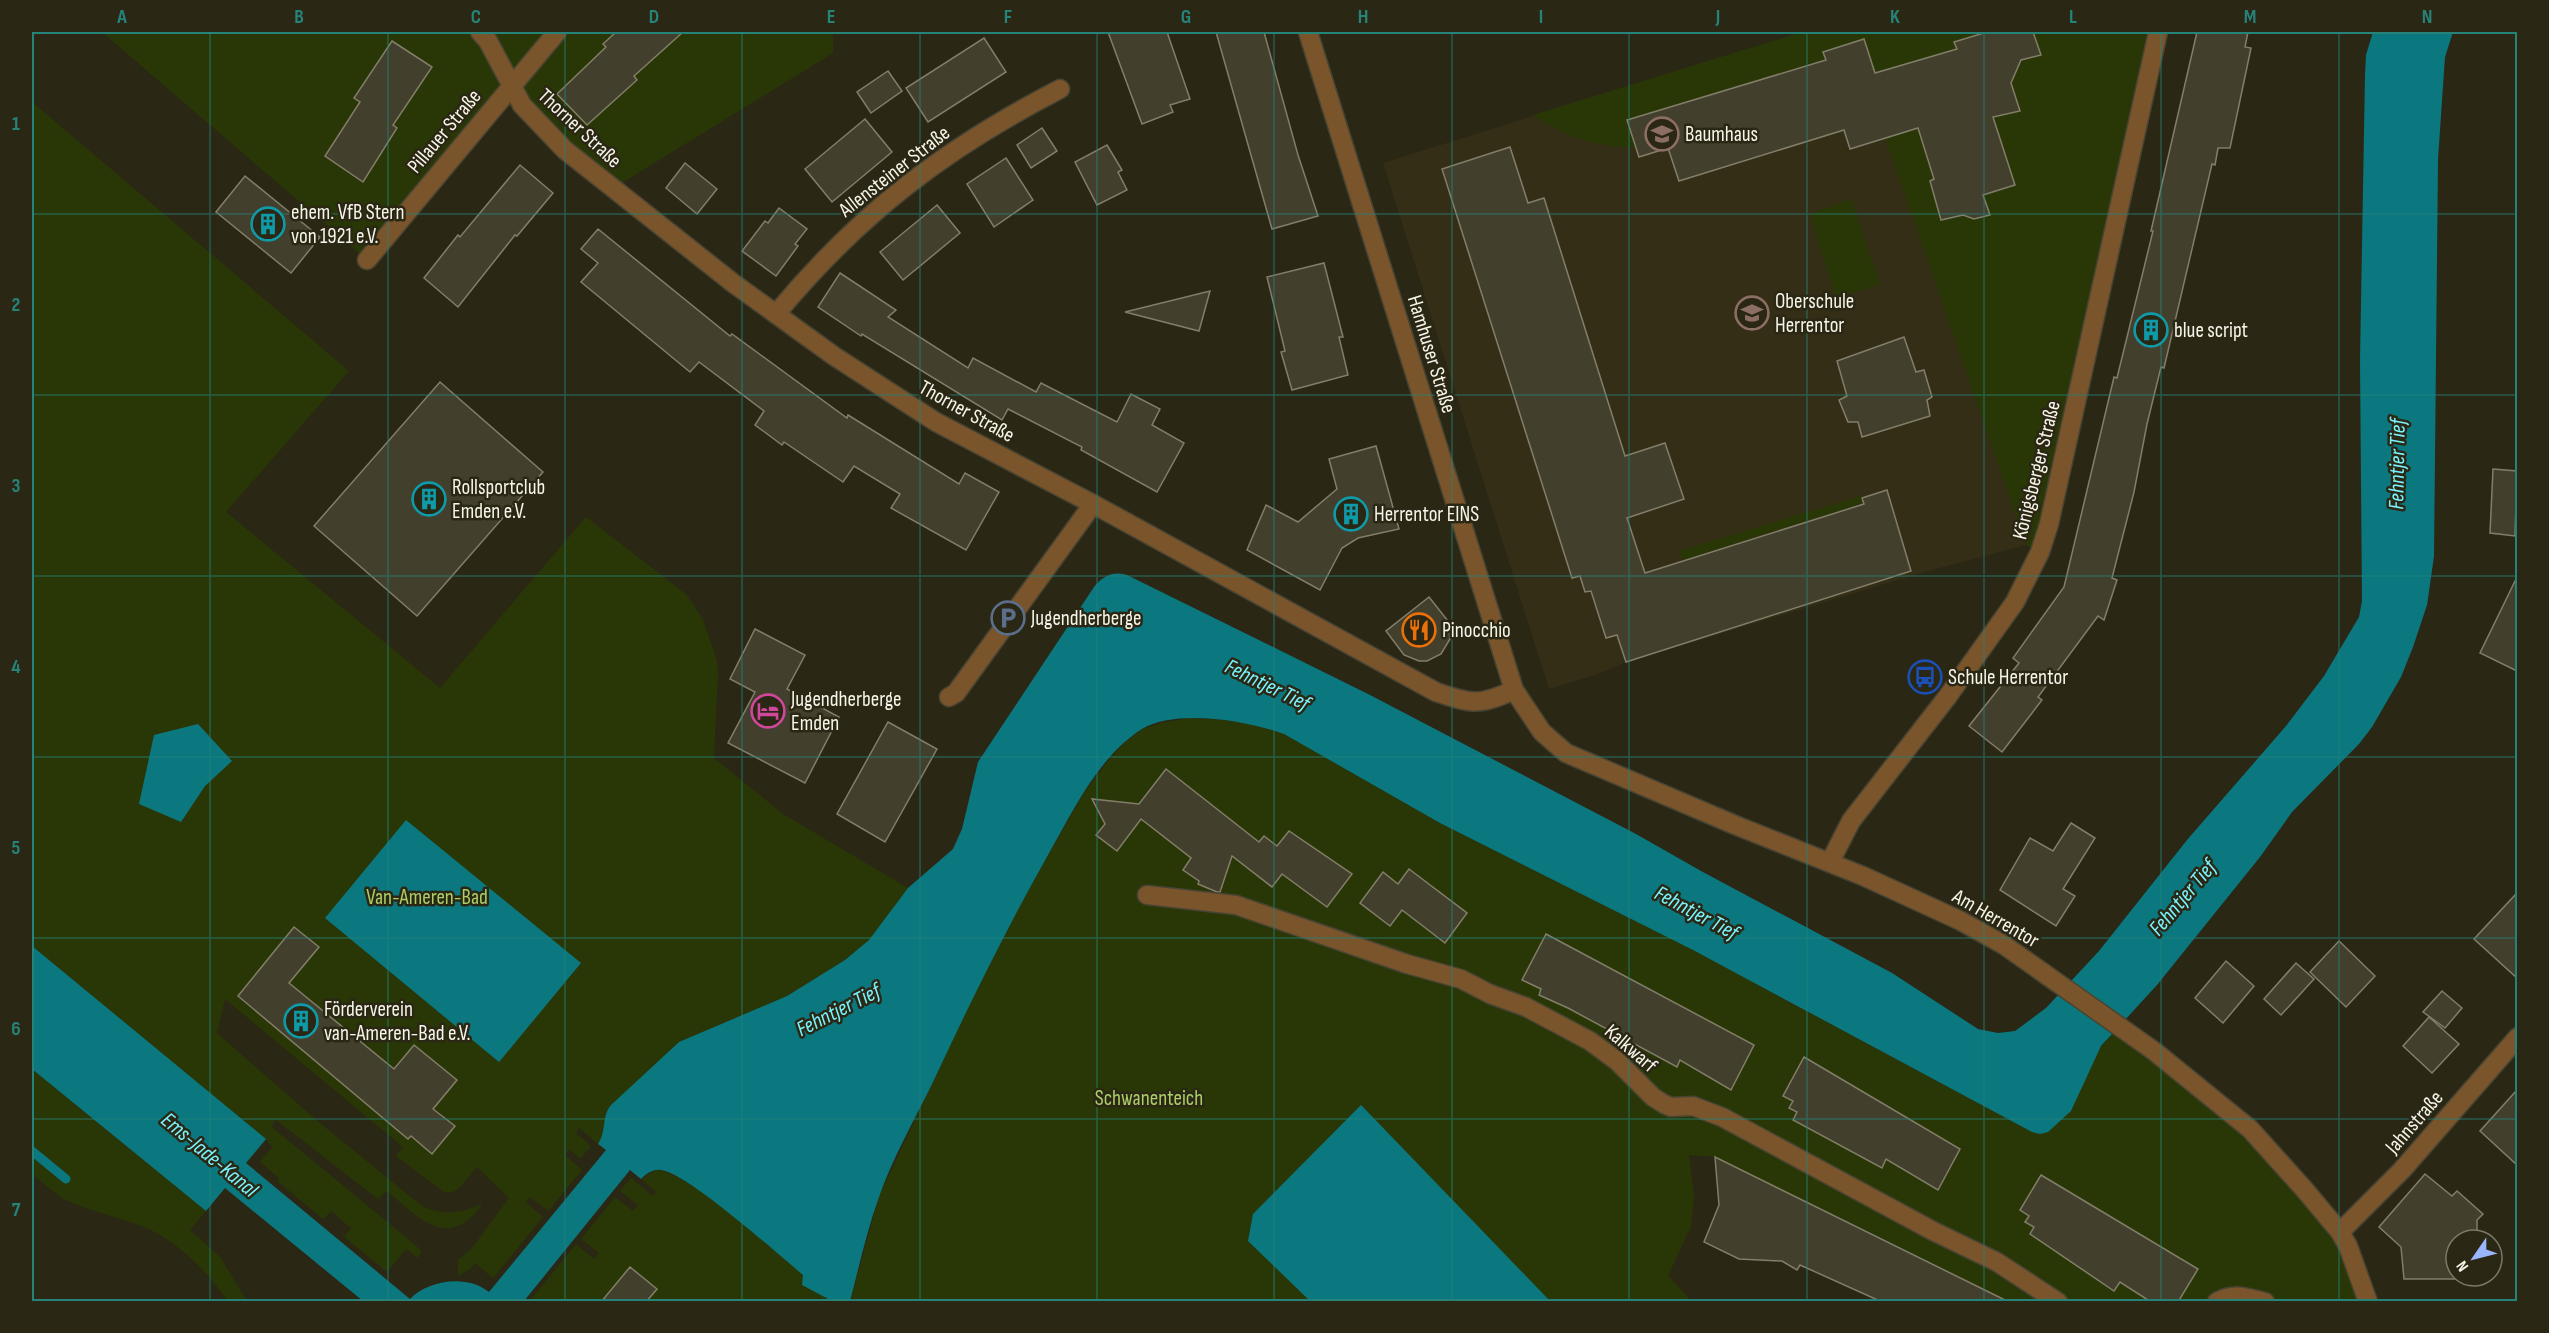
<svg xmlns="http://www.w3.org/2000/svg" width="2549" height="1333" font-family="'Sofia Sans Condensed',sans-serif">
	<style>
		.built { fill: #332e15 }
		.green { fill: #293706 }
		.water { fill: #0b7880 }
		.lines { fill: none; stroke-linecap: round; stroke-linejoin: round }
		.stream { stroke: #0b7880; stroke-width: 9 }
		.building { fill: #433f2d; stroke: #827e6a; stroke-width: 1.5 }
		.service-casing { stroke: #484433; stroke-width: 21 }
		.minor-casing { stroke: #484433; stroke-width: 21 }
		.service { stroke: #7a542b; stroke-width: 18 }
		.minor { stroke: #7a542b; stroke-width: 18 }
		.grid { fill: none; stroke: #26837a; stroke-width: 1.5; stroke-opacity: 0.55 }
		.labels { text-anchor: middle; stroke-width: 5; stroke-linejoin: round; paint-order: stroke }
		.street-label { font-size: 21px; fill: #f7f5e9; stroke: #2b2715 }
		.poi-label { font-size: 21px; fill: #f7f5e9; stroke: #2b2715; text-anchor: start }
		.park-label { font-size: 21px; fill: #abcf66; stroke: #2b2715 }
		.water-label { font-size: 22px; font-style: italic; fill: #79f4fe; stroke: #2b2715 }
		.neatline { fill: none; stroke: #26837a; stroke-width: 2 }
		.grid-label { font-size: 20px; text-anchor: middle; font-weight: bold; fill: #26837a }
	</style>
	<rect width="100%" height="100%" fill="#2b2715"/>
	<path class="built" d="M1802,32H2132L2026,545L1921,573L1626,662L1601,673L1549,689L1383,163Z"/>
	<g class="green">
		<path d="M102,32H833V53L612,189L511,86L367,260Z"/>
		<path d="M1802,32H1987L1955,42L1957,49L1875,73L1864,39L1824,51L1831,75L1803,83L1798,68L1628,120L1636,148C1592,145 1571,140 1533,115Z"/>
		<path d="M2033,32H2158L2038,552L2026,545L1880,123L1913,113L1934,179L1930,181L1941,220L1963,215L1974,219L1989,215L1966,125L2019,110L2012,83L2016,73L2013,63L2040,55Z"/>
		<path d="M32,102L349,371L226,512L440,688L586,517L687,595L703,620L717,661L718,674L714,758L783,814L908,888L869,940L845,960L787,996L679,1042L608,1109C602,1121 606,1132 598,1144L579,1128L576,1133L591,1146L580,1159L569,1149L565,1155L582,1170L548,1211L530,1197L526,1202L543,1217L493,1278L475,1263L470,1269L458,1276V1260L472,1248L509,1198L477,1167C469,1175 457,1197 444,1192L396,1156L403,1147L225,999L217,1033L321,1124L422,1206C444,1216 461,1214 483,1203C449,1252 420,1219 387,1191L378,1199L275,1119L272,1127L420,1249L421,1252L418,1258L406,1249L387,1272L344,1237L351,1228L331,1211L323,1219L277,1181L279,1178L260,1162L272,1147L265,1139L32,946Z"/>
		<path d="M1851,199L1880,284L1836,299L1810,214Z"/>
		<path d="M1860,496L1863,503L1683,560L1679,551Z"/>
		<path d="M1190,718C1223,719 1253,722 1284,734L1440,823L1693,950L2032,1132L2071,1111L2096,1053L2119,1026L2183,1072L2340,1232L2368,1301H2004L1991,1293L1715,1157L1689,1155L1694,1196L1691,1226L1668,1276L1692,1301L850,1302L879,1196L978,986L1020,905L1083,794L1107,762L1124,743L1141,730L1160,723Z"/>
		<path d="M32,1069L206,1211L190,1230L220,1257L247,1301H228C207,1272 184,1247 151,1230C123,1217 92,1213 64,1199C52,1192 42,1182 32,1173Z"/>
		<path d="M656,1170C686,1169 777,1253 804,1275L802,1285L832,1301L529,1302L576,1244L594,1259L599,1253L581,1239L615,1197L633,1211L638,1205L620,1191L631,1178L653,1196L656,1192L641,1179Z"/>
	</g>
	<g class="water">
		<path d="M2373,32H2453L2445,57L2438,159L2434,556L2427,605L2413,647L2401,677L2372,727L2359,744L2292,812L2260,857L2157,985L2101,1046L2071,1111L2048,1132L2040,1134L2032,1132L1693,950L1440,823L1284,734C1249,721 1176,708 1142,729C1098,757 1073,811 1048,855C1006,929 969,1005 933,1082C915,1119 893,1157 879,1197C867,1230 859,1267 850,1301H832L802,1285L803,1275C779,1255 686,1172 661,1170C653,1169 646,1174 641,1179L630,1170L524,1301H363L225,1188L206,1211L32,1069V946L266,1139L246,1163L410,1299C428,1280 467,1274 489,1292L606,1150L598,1144C607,1131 601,1117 611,1105L679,1042L787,996L845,960L869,940L908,888L953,849L962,829L978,762L1094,587C1104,575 1113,571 1127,575L1370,695L1636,834L1701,871L1892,973L1978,1029L1998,1033L2015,1031L2046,1008L2099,951L2187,840L2286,726L2324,676L2359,617L2362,601L2360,360L2365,75L2366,55Z"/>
		<path d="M198,724L232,761L205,786L181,822L139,804L154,735Z"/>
		<path d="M406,820L581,963L499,1062L325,918Z"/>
		<path d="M1361,1105L1550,1301H1310L1248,1241L1253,1214Z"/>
	</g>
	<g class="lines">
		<path class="stream" d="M32,1151L66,1179"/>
	</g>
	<g class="building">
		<path d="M616,32H683L634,76L637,80L587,125L557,94L606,47L603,44Z"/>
		<path d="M1108,32H1167L1190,99L1170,105L1173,112L1142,124Z"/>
		<path d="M1216,32H1264L1298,155L1318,216L1272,229Z"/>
		<path d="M1987,32H2033L2041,55L2021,60L2011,83L2020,111L1993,117L2015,185L1983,195L1990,215L1974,219L1963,215L1941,220L1930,181L1934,179L1918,128L1850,149L1844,130L1679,181L1668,148L1639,157L1627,120L1826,60L1823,52L1864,39L1875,73L1957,49L1954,42Z"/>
		<path d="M2197,32H2248L2245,47L2251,48L2230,148H2218L2215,165L2212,164L2164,368L2161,367L2147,424L2134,492L2112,578L2117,580L2104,620L2098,616L2038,697L2042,700L2002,752L1969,726L2019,663L2013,658L2064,587L2114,377L2117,378L2153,231H2151Z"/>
		<path d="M984,38L1006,72L928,122L906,88Z"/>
		<path d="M392,41L432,67L393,125L397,128L363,182L325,156L360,102L354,98Z"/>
		<path d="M888,71L902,91L871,113L857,92Z"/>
		<path d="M865,119L892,152L832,202L805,169Z"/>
		<path d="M1042,128L1057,151L1031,168L1017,145Z"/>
		<path d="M1107,145L1122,170L1118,172L1127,190L1097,205L1075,162Z"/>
		<path d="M1510,147L1528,203L1544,198L1625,456L1665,443L1684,499L1627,518L1645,573L1864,504L1862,498L1887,490L1911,571L1626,662L1617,635L1606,638L1591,591L1585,592L1580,576L1572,578L1442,169Z"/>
		<path d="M1006,158L1033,200L994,227L967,184Z"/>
		<path d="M685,163L717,189L697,214L666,188Z"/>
		<path d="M520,165L553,193L517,236L515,235L458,307L424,278L458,235L460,237Z"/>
		<path d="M245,176L320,237L291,273L216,212Z"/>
		<path d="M937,205L960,233L903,280L880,252Z"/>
		<path d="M779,208L807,229L795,244L798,246L776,276L742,251L765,221L768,223Z"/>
		<path d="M598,229L730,336L732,334L847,418L848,415L959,484L965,473L999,492L966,550L891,508L900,494L854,466L843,482L784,442L782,445L755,425L764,411L699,362L690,372L581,282L598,263L581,249Z"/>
		<path d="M1324,263L1343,337H1339L1348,375L1292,390L1281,352L1285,351L1267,277Z"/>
		<path d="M840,273L896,310L888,317L968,368L973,358L1036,392L1041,383L1117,422L1131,394L1160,409L1152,425L1184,443L1157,492L1081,450L1082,447L1008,409L1002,420L862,334L861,336L818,307Z"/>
		<path d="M1210,291L1199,331L1125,312Z"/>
		<path d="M1904,337L1916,372L1924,370L1932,397L1927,400L1930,416L1862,437L1858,422H1848L1839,400L1847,396L1837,361Z"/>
		<path d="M440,382L543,472L417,616L314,526Z"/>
		<path d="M1376,446L1399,529L1358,538L1342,548L1320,590L1247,550L1266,505L1298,522L1337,489L1329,459Z"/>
		<path d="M2493,469L2517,471L2515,536L2490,533Z"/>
		<path d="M2517,577V671L2480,653Z"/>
		<path d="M1429,597L1448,621L1450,639L1441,654L1427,661H1419L1404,655L1386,631Z"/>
		<path d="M755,629L805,655L787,689L839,717L805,783L728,743L755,692L730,679Z"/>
		<path d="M888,722L937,749L885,842L837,814Z"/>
		<path d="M1166,769L1259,842L1264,836L1277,846L1289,831L1352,874L1327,907L1282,874L1272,887L1232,856L1220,892H1217L1198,884L1199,881L1183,870L1191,858L1141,819L1117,851L1096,835L1105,824L1092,799L1139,804Z"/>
		<path d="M2071,823L2095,838L2063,889L2075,896L2056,926L2000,890L2030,838L2053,851Z"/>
		<path d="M1409,869L1467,913L1445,943L1402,910L1390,926L1360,903L1383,872L1398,884Z"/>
		<path d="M2517,893V978L2474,939Z"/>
		<path d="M294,927L319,947L289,983L394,1069L414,1045L457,1080L433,1109L455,1126L432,1154L411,1136L408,1139L238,996Z"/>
		<path d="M1546,934L1754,1045L1731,1090L1680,1060L1677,1067L1568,1008L1539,995L1541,989L1522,980Z"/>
		<path d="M2339,941L2375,976L2346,1007L2310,972Z"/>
		<path d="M2226,961L2254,986L2223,1023L2195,998Z"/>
		<path d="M2296,963L2314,979L2281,1015L2264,999Z"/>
		<path d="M2442,991L2462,1008L2445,1028L2423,1012Z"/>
		<path d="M2429,1017L2459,1044L2432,1073L2403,1046Z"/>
		<path d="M1804,1057L1960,1149L1938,1190L1886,1159L1882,1168L1793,1120L1797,1112L1789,1108L1793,1101L1783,1096Z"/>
		<path d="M2517,1090V1165L2480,1131Z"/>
		<path d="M1715,1157L2009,1302H1882L1800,1265L1797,1270L1782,1261L1739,1259L1704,1242L1719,1205Z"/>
		<path d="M2425,1174L2452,1196L2457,1191L2483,1214L2477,1220V1240H2456V1276H2477V1279H2404L2401,1247L2379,1227Z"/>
		<path d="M2041,1175L2198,1269L2178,1302H2151L2120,1282L2114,1291L2030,1234L2034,1227L2025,1222L2029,1216L2020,1210Z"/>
		<path d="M630,1267L657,1289L646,1302H601Z"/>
	</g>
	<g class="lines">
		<defs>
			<path id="service" d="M949,697L956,693L1093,504"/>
			<g id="minor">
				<path d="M480,32L488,41L522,105L565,150L733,283L834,356L936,422L1093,504L1436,692C1472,704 1479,706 1514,690"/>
				<path d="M1308,32L1514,690L1542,732L1566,753L1735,825L1863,876L1961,921L2004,945L2154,1051L2250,1129L2304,1189L2340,1232L2348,1246L2368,1302"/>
				<path d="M367,260L557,32"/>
				<path d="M776,314C860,213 944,149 1060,89"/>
				<path d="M1830,862L1851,821L1948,696L2015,602L2040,552L2049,524L2158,32"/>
				<path d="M1147,895L1236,905L1407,964L1461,979L1490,994L1526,1007L1590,1041L1617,1061L1653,1097L1664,1104L1671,1107L1693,1106L1722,1117L1933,1231L1997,1262L2058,1302"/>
				<path d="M2340,1232L2402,1170L2518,1037"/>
				<path d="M2217,1302C2233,1292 2248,1298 2265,1302"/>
			</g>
		</defs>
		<use href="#service" class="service-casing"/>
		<use href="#minor" class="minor-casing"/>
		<use href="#service" class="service"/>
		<use href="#minor" class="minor"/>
	</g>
	<path class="grid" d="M210,32V1302M388,32V1302M565,32V1302M742,32V1302M920,32V1302M1097,32V1302M1274,32V1302M1452,32V1302M1629,32V1302M1807,32V1302M1984,32V1302M2161,32V1302M2339,32V1302M32,214H2518M32,395H2518M32,576H2518M32,757H2518M32,938H2518M32,1119H2518"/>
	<defs>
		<symbol id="school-ring" viewBox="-11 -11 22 22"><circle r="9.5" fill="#2b2715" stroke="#8d6e63" stroke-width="1.5"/><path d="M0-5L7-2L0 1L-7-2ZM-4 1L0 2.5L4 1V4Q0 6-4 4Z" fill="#8d6e63"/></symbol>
		<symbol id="building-ring" viewBox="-11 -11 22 22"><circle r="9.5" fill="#2b2715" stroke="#0f9aa8" stroke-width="1.5"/><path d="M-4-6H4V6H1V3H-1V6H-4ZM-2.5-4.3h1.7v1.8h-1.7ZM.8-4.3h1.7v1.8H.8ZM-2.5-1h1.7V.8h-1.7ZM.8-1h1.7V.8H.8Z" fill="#0f9aa8"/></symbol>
		<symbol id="parking-ring" viewBox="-11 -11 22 22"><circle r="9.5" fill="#2b2715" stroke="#5c6f8a" stroke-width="1.5"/><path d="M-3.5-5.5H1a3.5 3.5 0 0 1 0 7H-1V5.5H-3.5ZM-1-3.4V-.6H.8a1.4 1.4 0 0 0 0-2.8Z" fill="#5c6f8a"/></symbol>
		<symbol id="restaurant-ring" viewBox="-11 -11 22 22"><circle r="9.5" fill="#2b2715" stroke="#e8710a" stroke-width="1.5"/><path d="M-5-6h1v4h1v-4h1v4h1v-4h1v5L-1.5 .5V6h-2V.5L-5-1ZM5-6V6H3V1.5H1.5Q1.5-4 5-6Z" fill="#e8710a"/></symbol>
		<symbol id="bus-ring" viewBox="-11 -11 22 22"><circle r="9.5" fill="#2b2715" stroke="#1a4fb4" stroke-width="1.5"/><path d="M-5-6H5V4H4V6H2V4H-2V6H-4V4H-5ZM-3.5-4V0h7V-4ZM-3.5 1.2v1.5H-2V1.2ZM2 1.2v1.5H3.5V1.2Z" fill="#1a4fb4"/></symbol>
		<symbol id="hotel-ring" viewBox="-11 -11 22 22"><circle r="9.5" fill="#2b2715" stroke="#d1479c" stroke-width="1.5"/><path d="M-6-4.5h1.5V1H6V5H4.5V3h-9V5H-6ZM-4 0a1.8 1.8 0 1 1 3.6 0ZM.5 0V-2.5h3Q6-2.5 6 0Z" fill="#d1479c"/></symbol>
	</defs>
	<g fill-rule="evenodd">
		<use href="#school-ring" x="1643" y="115" width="38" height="38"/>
		<use href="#building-ring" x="249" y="205" width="38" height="38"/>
		<use href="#school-ring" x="1733" y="294" width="38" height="38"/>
		<use href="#building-ring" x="2132" y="311" width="38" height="38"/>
		<use href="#building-ring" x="410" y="480" width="38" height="38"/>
		<use href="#building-ring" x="1332" y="495" width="38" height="38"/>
		<use href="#parking-ring" x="989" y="599" width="38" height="38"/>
		<use href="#restaurant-ring" x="1400" y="611" width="38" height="38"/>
		<use href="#bus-ring" x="1906" y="658" width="38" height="38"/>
		<use href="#hotel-ring" x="749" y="692" width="38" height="38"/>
		<use href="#building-ring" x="282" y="1002" width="38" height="38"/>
	</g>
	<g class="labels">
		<g class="street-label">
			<text transform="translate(580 128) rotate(43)" y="7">Thorner Straße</text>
			<text transform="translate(444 131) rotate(-50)" y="7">Pillauer Straße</text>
			<text transform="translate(894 171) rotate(-38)" y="7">Allensteiner Straße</text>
			<text transform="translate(1432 354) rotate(73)" y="7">Hamhuser Straße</text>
			<text transform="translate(967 411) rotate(29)" y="7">Thorner Straße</text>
			<text transform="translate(2036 470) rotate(-76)" y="7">Königsberger Straße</text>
			<text transform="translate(1996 918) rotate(30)" y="7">Am Herrentor</text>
			<text transform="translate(1631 1048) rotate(41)" y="7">Kalkwarf</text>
			<text transform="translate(2414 1122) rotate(-49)" y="7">Jahnstraße</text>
		</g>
		<g class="poi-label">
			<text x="1685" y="141">Baumhaus</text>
			<text x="291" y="219">ehem. VfB Stern<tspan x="291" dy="24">von 1921 e.V.</tspan></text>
			<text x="1775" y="308">Oberschule<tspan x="1775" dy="24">Herrentor</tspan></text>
			<text x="2174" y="337">blue script</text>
			<text x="452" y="494">Rollsportclub<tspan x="452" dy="24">Emden e.V.</tspan></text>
			<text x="1374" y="521">Herrentor EINS</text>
			<text x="1031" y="625">Jugendherberge</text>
			<text x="1442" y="637">Pinocchio</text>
			<text x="1948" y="684">Schule Herrentor</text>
			<text x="791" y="706">Jugendherberge<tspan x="791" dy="24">Emden</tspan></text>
			<text x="324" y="1016">Förderverein<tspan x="324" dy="24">van-Ameren-Bad e.V.</tspan></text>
		</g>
		<g class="park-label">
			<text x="427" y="904">Van-Ameren-Bad</text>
			<text x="1149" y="1105">Schwanenteich</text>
		</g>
		<g class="water-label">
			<text transform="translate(2396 464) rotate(-89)" y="8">Fehntjer Tief</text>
			<text transform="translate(1268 684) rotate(26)" y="8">Fehntjer Tief</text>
			<text transform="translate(2182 897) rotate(-50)" y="8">Fehntjer Tief</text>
			<text transform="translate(1697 912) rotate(28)" y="8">Fehntjer Tief</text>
			<text transform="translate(838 1009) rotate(-27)" y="8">Fehntjer Tief</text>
			<text transform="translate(210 1154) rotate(40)" y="8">Ems-Jade-Kanal</text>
		</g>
	</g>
	<rect width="2549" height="1333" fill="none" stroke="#2b2715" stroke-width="66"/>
	<g transform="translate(2474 1258) rotate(235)"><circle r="28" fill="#2b2715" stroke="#7d796a" stroke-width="1.5"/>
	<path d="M0-4.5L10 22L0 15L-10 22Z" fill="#9ab5fd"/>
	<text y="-9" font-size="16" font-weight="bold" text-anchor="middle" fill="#f7f5e9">N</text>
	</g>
	<rect x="33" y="33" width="2483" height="1267" class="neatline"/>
	<g class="grid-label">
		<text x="122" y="23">A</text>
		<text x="299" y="23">B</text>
		<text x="476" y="23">C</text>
		<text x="654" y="23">D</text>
		<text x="831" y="23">E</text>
		<text x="1008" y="23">F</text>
		<text x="1186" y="23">G</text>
		<text x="1363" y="23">H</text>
		<text x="1541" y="23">I</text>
		<text x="1718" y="23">J</text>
		<text x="1895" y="23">K</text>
		<text x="2073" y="23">L</text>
		<text x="2250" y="23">M</text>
		<text x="2427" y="23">N</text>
		<text x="16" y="130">1</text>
		<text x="16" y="311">2</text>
		<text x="16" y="492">3</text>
		<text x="16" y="673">4</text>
		<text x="16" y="854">5</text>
		<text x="16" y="1035">6</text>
		<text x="16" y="1216">7</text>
	</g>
</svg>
